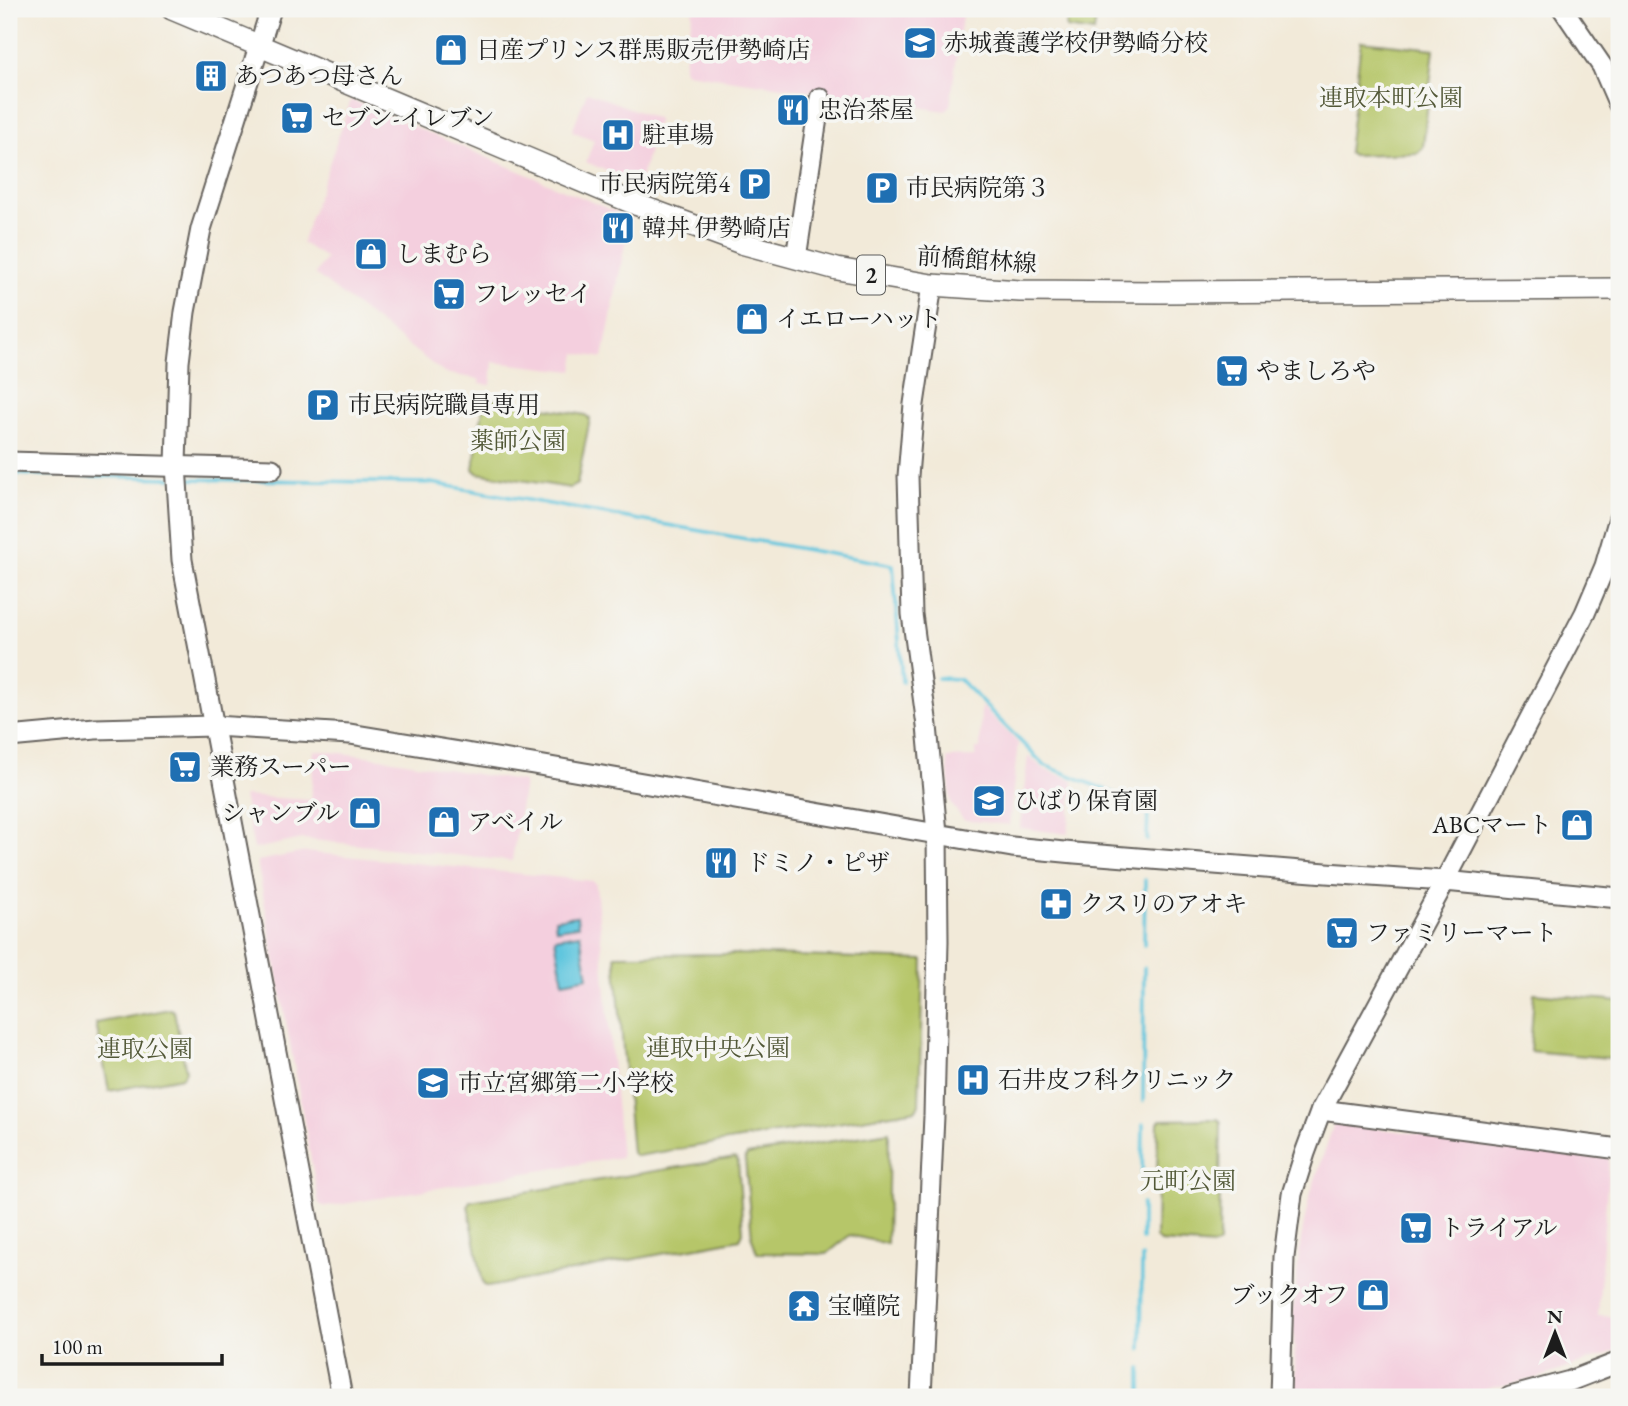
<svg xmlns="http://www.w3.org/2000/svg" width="1628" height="1406" font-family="'EB Garamond','Noto Serif JP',serif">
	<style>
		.built { fill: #f4cfde }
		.green { fill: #b6c669; stroke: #697142; stroke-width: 2 }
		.water { fill: #61c6de; stroke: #3e717d; stroke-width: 2 }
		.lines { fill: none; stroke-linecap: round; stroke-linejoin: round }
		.stream { stroke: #61c6de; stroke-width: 3.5 }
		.secondary-casing { stroke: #67645e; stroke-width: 23 }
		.primary-casing { stroke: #67645e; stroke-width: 24 }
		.secondary { stroke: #fff; stroke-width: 19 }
		.primary { stroke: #fff; stroke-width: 21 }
		.labels { text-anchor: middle; stroke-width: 7; stroke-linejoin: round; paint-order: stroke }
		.shield { fill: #f6f6f2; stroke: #5d5d5c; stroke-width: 2 }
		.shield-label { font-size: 23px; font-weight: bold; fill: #1c1c1c }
		.poi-label { font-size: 24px; fill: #1c1c1c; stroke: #f6f6f2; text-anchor: start }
		.park-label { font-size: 24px; fill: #525837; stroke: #f6f6f2 }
		.street-label { font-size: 24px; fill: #1c1c1c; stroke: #f6f6f2 }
	</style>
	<rect width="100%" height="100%" fill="#f6f6f2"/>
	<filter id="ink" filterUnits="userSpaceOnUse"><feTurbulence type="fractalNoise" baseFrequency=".0143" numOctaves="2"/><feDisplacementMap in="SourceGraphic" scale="14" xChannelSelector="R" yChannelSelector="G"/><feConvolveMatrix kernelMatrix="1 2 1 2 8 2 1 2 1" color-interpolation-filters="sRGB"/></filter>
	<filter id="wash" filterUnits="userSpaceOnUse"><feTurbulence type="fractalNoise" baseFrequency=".00686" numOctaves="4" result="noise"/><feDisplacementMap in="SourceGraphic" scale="28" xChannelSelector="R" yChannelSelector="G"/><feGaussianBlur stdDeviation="1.57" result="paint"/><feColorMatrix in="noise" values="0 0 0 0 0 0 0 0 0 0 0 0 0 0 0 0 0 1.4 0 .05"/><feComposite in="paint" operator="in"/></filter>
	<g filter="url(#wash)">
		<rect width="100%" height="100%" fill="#f2ead9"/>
		<g class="built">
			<path d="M693,9H963L950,106L946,111L687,73L683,68Z"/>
			<path d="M587,92L658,119L639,185L586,162L594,140L572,131Z"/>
			<path d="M351,100L630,218L603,358L576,353L573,371L493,362L491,385L480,384L479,379L444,373L315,274L326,258L302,243Z"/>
			<path d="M981,706L1018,743L1009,825L964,820L951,804L947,758L976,757V749H980Z"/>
			<path d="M314,750L375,757L524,782L512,861L303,839L254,849L243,796L311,800Z"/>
			<path d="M1028,756L1045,770L1073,780L1068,834L1020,828Z"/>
			<path d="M306,852L593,881L596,885L621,1157L326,1207L319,1204L257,861Z"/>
			<path d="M1334,1123L1609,1158L1598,1316L1619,1317V1350L1538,1378L1466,1393L1432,1397H1301L1296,1392L1293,1312L1301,1239L1309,1198Z"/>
		</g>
		<g class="green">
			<path d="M1069,9H1097L1094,32L1066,28Z"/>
			<path d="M1361,41L1434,49L1423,147L1418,153L1352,155L1348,152Z"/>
			<path d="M489,398L585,415L590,419L577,484L570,488L477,473L473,469L484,403Z"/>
			<path d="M732,954L923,960L919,1104L916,1110L637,1156L632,1153L615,955Z"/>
			<path d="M1534,993L1619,1001V1059L1530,1051Z"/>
			<path d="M170,1009L174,1011L186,1071L182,1077L109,1091L96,1023Z"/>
			<path d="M1218,1119L1221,1122L1219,1243L1215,1246L1160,1242L1156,1238L1158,1123L1160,1120Z"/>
			<path d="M889,1132L887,1244L850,1235L827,1254L757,1253L752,1238L745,1159L747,1155Z"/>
			<path d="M735,1158L738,1161L743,1233L740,1239L488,1287L483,1284L468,1205L470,1201Z"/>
		</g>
		<g class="water">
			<path d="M577,916L578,926L556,929L555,919Z"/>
			<path d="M580,934L588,977L563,982L555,938Z"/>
		</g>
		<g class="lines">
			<g class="stream">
				<path d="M9,474L171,478"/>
				<path d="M182,479L431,483L893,565L902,682"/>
				<path d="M938,678L959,679L1044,765L1134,801L1148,811L1147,840"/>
				<path d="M1144,945L1145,880"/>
				<path d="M1143,1101L1144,967"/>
				<path d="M1142,1178L1143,1124"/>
				<path d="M1142,1239V1204"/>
				<path d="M1141,1349L1142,1257"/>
				<path d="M1141,1397V1368"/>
			</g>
		</g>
	</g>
	<g filter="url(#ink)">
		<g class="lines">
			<defs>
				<g id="secondary">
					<path d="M271,9L201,229L185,312L179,362L176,465L182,560L342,1397"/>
					<path d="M1563,9L1602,66L1619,105"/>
					<path d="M796,258L820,98"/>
					<path d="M9,462L272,469"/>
					<path d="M9,737L95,729L214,726L350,734L533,764L1012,847L1075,853L1326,873L1445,881L1619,898"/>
					<path d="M1321,1110L1619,1149"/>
					<path d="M921,1397L934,1116L938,941L937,833L927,726L912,614L908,476L914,404L932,285"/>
					<path d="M1280,1397L1284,1257L1292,1194L1305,1153L1321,1110L1445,881L1585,613L1605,566L1619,518"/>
					<path d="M1510,1397L1570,1381L1619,1362"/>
				</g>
				<path id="primary" d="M172,9L638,205L741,243L837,269L932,285L1020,291L1160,292L1619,289"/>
			</defs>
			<use href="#secondary" class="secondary-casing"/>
			<use href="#primary" class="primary-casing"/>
			<use href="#secondary" class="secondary"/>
			<use href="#primary" class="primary"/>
		</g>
	</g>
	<defs>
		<symbol id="school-square" viewBox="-11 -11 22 22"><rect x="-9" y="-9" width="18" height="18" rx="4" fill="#1f6fb2" stroke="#f6f6f2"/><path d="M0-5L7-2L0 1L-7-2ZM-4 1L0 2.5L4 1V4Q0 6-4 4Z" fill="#fff"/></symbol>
		<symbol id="shop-square" viewBox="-11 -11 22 22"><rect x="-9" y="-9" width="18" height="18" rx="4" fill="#1f6fb2" stroke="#f6f6f2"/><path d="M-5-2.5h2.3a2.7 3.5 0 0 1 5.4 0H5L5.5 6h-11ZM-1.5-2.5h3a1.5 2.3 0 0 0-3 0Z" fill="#fff"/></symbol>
		<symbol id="building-square" viewBox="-11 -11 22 22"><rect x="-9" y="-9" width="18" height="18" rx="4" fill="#1f6fb2" stroke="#f6f6f2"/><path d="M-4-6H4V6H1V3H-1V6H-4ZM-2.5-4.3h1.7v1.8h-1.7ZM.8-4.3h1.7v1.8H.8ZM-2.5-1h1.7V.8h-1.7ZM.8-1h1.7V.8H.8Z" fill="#fff"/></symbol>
		<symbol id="restaurant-square" viewBox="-11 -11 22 22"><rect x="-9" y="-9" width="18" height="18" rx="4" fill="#1f6fb2" stroke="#f6f6f2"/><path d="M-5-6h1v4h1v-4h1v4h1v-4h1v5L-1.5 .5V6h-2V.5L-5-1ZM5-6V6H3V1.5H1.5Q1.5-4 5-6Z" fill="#fff"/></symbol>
		<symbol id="supermarket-square" viewBox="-11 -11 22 22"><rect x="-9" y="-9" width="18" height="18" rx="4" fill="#1f6fb2" stroke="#f6f6f2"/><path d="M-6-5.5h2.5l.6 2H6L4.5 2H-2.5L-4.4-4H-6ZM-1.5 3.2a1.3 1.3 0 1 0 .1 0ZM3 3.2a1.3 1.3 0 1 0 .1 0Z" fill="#fff"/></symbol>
		<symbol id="hospital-square" viewBox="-11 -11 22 22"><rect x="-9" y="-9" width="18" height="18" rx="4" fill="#1f6fb2" stroke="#f6f6f2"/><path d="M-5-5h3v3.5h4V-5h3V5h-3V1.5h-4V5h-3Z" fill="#fff"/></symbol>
		<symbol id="parking-square" viewBox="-11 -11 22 22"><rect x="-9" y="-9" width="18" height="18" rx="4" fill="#1f6fb2" stroke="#f6f6f2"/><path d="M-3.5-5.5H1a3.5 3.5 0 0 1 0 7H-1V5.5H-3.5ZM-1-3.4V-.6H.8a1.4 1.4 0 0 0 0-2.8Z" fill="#fff"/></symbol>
		<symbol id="pharmacy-square" viewBox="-11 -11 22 22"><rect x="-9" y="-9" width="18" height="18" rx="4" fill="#1f6fb2" stroke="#f6f6f2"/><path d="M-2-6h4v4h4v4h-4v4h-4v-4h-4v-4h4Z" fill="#fff"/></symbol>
		<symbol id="temple-square" viewBox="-11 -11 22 22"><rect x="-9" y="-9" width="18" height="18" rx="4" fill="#1f6fb2" stroke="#f6f6f2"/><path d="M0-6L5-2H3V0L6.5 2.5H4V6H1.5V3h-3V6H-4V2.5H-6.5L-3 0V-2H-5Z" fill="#fff"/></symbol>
	</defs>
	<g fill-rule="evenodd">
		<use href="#school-square" x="901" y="24" width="38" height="38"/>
		<use href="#shop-square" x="432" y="31" width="38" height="38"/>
		<use href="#building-square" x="192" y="57" width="38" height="38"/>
		<use href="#restaurant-square" x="774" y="91" width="38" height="38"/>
		<use href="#supermarket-square" x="278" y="99" width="38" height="38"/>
		<use href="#hospital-square" x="599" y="116" width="38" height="38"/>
		<use href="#parking-square" x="736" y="165" width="38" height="38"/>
		<use href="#parking-square" x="863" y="169" width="38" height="38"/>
		<use href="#restaurant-square" x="599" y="209" width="38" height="38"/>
		<use href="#shop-square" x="352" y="235" width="38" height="38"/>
		<use href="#supermarket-square" x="430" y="275" width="38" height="38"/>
		<use href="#shop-square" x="733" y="300" width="38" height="38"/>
		<use href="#supermarket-square" x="1213" y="352" width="38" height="38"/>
		<use href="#parking-square" x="304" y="386" width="38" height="38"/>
		<use href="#supermarket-square" x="166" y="748" width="38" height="38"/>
		<use href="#school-square" x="970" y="782" width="38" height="38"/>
		<use href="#shop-square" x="346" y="794" width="38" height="38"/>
		<use href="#shop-square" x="425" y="803" width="38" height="38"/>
		<use href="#shop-square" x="1558" y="806" width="38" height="38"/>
		<use href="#restaurant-square" x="702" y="844" width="38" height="38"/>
		<use href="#pharmacy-square" x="1037" y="885" width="38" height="38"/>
		<use href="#supermarket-square" x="1323" y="914" width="38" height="38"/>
		<use href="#hospital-square" x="954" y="1061" width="38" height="38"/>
		<use href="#school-square" x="414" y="1064" width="38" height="38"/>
		<use href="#supermarket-square" x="1397" y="1209" width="38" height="38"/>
		<use href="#shop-square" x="1354" y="1276" width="38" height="38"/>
		<use href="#temple-square" x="785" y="1287" width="38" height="38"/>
	</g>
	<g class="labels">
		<rect class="shield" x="857" y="255.5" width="28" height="39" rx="5"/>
		<g class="shield-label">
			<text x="871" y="283">2</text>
		</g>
		<g class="poi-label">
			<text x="944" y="51">赤城養護学校伊勢崎分校</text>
			<text x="476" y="58">日産プリンス群馬販売伊勢崎店</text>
			<text x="235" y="84">あつあつ母さん</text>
			<text x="818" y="118">忠治茶屋</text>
			<text x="322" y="126">セブン-イレブン</text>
			<text x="642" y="143">駐車場</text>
			<text x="730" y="192" text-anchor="end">市民病院第4</text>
			<text x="906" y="196">市民病院第３</text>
			<text x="642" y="236">韓丼 伊勢崎店</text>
			<text x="396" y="262">しまむら</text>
			<text x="474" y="302">フレッセイ</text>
			<text x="776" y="327">イエローハット</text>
			<text x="1256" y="379">やましろや</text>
			<text x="348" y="413">市民病院職員専用</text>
			<text x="210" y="775">業務スーパー</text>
			<text x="1014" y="809">ひばり保育園</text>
			<text x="340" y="821" text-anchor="end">シャンブル</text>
			<text x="468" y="830">アベイル</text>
			<text x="1552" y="833" text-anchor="end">ABCマート</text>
			<text x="746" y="871">ドミノ・ピザ</text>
			<text x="1080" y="912">クスリのアオキ</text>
			<text x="1366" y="941">ファミリーマート</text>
			<text x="998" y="1088">石井皮フ科クリニック</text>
			<text x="458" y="1091">市立宮郷第二小学校</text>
			<text x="1440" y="1236">トライアル</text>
			<text x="1348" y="1303" text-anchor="end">ブックオフ</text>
			<text x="828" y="1314">宝幢院</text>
		</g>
		<g class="park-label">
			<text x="1391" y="106">連取本町公園</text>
			<text x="518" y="449">薬師公園</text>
			<text x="718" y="1056">連取中央公園</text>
			<text x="145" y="1057">連取公園</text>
			<text x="1188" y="1189">元町公園</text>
		</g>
		<g class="street-label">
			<text transform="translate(977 260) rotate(4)" y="8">前橋館林線</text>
		</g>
	</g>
	<rect width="1628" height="1406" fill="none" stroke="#f6f6f2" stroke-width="35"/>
	<g transform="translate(1555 1333)" stroke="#f6f6f2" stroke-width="5" paint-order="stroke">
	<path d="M0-5L12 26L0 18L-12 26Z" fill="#1c1c1c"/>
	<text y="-10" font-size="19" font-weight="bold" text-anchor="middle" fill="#1c1c1c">N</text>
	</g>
	<path d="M42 1354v10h180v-10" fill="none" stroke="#1c1c1c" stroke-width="3.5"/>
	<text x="52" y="1354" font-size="21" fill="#1c1c1c" stroke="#f6f6f2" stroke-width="5" paint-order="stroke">100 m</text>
</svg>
